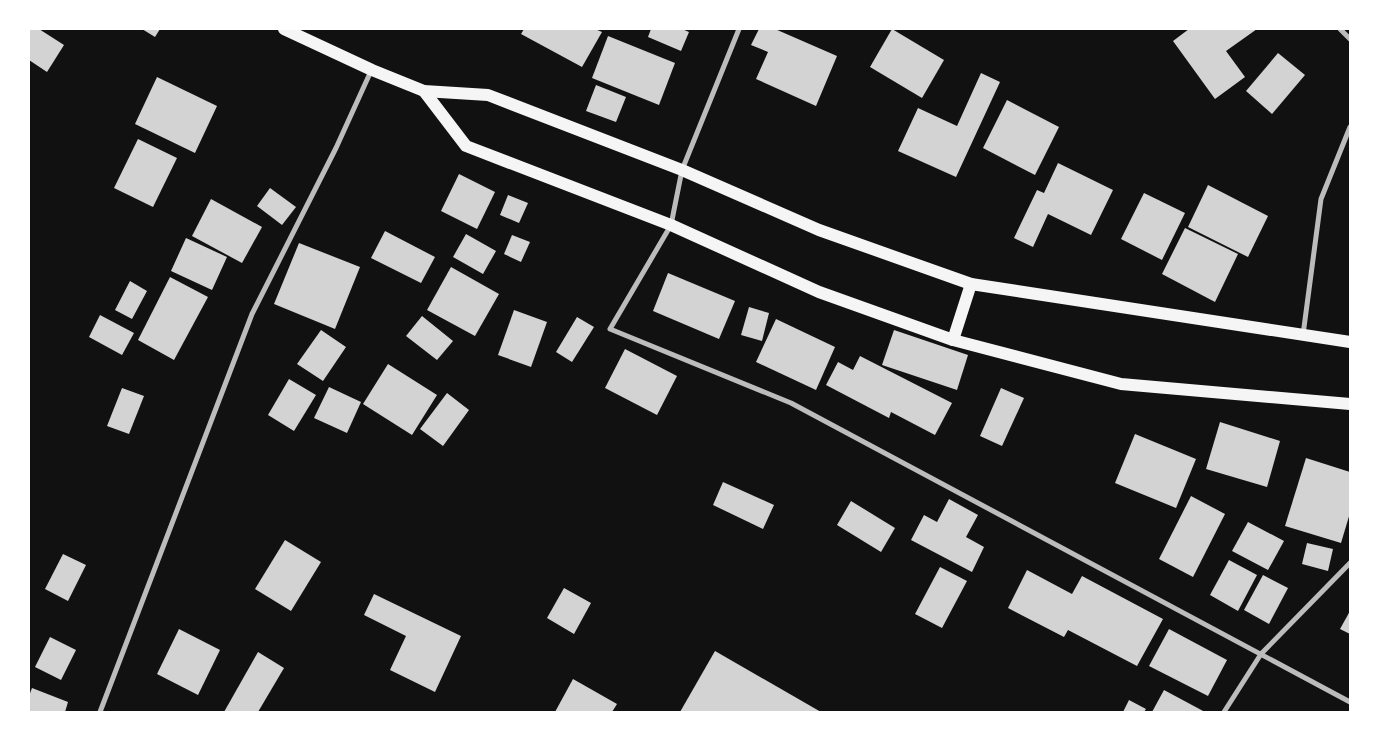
<svg xmlns="http://www.w3.org/2000/svg" width="1379" height="741" font-family="'PT Sans Narrow',sans-serif">
	<style>
		.building { fill: #d3d3d3 }
		.lines { fill: none; stroke-linecap: round; stroke-linejoin: round }
		.minor { stroke: #bcbcbc; stroke-width: 5 }
		.primary { stroke: #f5f5f5; stroke-width: 12 }
	</style>
	<rect width="100%" height="100%" fill="#111"/>
	<g class="building">
		<path d="M29,29H39L64,45L47,72L29,60Z"/>
		<path d="M142,29H160L155,37Z"/>
		<path d="M524,29H595L602,32L582,67L521,34Z"/>
		<path d="M651,29H682L689,32L681,51L648,37Z"/>
		<path d="M759,29H775L837,56L816,106L756,79L768,52L751,45Z"/>
		<path d="M892,29L944,60L922,98L870,67Z"/>
		<path d="M1189,29H1257L1226,51L1245,77L1215,99L1173,41Z"/>
		<path d="M608,36L675,63L659,105L592,78Z"/>
		<path d="M1278,53L1305,75L1272,114L1246,91Z"/>
		<path d="M981,73L1000,82L956,177L898,151L918,108L957,126Z"/>
		<path d="M157,77L217,106L195,153L135,124Z"/>
		<path d="M596,85L626,97L616,122L586,111Z"/>
		<path d="M1007,100L1059,127L1035,175L983,148Z"/>
		<path d="M138,139L177,158L153,207L114,188Z"/>
		<path d="M1058,163L1113,190L1091,235L1048,214L1033,247L1014,238L1037,190L1044,193Z"/>
		<path d="M459,174L495,192L477,229L441,211Z"/>
		<path d="M1208,185L1268,216L1248,257L1188,227Z"/>
		<path d="M270,188L296,207L282,225L257,206Z"/>
		<path d="M1144,193L1185,213L1162,260L1121,239Z"/>
		<path d="M508,195L528,203L519,223L500,215Z"/>
		<path d="M211,199L262,227L242,263L192,236Z"/>
		<path d="M1185,228L1238,254L1215,302L1162,274Z"/>
		<path d="M385,231L435,257L421,283L371,258Z"/>
		<path d="M466,234L496,251L483,274L453,257Z"/>
		<path d="M512,235L530,242L521,262L504,254Z"/>
		<path d="M186,238L227,257L212,290L171,271Z"/>
		<path d="M299,243L360,267L335,329L274,304Z"/>
		<path d="M451,267L499,294L475,336L427,310Z"/>
		<path d="M668,273L735,301L719,339L653,311Z"/>
		<path d="M170,277L208,297L174,360L138,340Z"/>
		<path d="M130,281L147,291L132,319L115,310Z"/>
		<path d="M749,307L769,313L762,341L741,335Z"/>
		<path d="M514,310L547,322L531,367L498,355Z"/>
		<path d="M100,315L134,333L122,355L89,337Z"/>
		<path d="M422,316L453,341L437,360L406,336Z"/>
		<path d="M577,317L594,327L572,362L556,352Z"/>
		<path d="M776,319L835,347L816,390L756,362Z"/>
		<path d="M321,330L346,347L323,381L297,364Z"/>
		<path d="M894,330L968,355L957,390L882,365Z"/>
		<path d="M625,349L677,376L657,415L605,388Z"/>
		<path d="M860,356L952,403L935,435L891,412L889,418L826,385L838,362L853,370Z"/>
		<path d="M388,364L437,395L412,435L363,404Z"/>
		<path d="M289,379L316,395L294,431L268,415Z"/>
		<path d="M329,387L361,402L347,433L314,418Z"/>
		<path d="M122,388L144,396L129,434L107,426Z"/>
		<path d="M1001,388L1024,398L1002,446L980,436Z"/>
		<path d="M447,393L469,410L443,446L420,429Z"/>
		<path d="M1220,422L1280,441L1267,487L1206,469Z"/>
		<path d="M1135,434L1196,459L1176,508L1115,483Z"/>
		<path d="M1306,458L1350,472V513L1341,543L1285,526Z"/>
		<path d="M723,482L774,505L763,529L713,505Z"/>
		<path d="M1191,496L1225,514L1193,577L1159,559Z"/>
		<path d="M949,499L978,515L966,537L984,547L972,572L911,540L924,515L937,522Z"/>
		<path d="M851,501L895,528L881,552L837,525Z"/>
		<path d="M1248,522L1284,541L1268,570L1232,551Z"/>
		<path d="M285,540L321,562L291,611L255,589Z"/>
		<path d="M1307,543L1333,549L1328,571L1302,564Z"/>
		<path d="M63,554L86,565L68,601L45,589Z"/>
		<path d="M1229,560L1257,575L1238,611L1210,595Z"/>
		<path d="M940,567L967,581L942,628L915,614Z"/>
		<path d="M1027,570L1072,594L1082,576L1163,619L1137,666L1068,630L1064,637L1008,608Z"/>
		<path d="M1263,575L1288,588L1269,624L1244,610Z"/>
		<path d="M564,588L591,603L574,634L547,618Z"/>
		<path d="M374,594L461,636L435,692L390,670L406,636L364,615Z"/>
		<path d="M1350,611V634L1340,629Z"/>
		<path d="M179,629L220,650L198,695L157,674Z"/>
		<path d="M1169,629L1227,660L1208,696L1149,666Z"/>
		<path d="M50,637L76,650L61,680L35,667Z"/>
		<path d="M715,651L821,712H680Z"/>
		<path d="M258,652L284,668L258,712H224Z"/>
		<path d="M573,679L617,704L612,712H555Z"/>
		<path d="M32,688L68,702L65,712H29V696Z"/>
		<path d="M1164,690L1205,712H1152Z"/>
		<path d="M1129,700L1146,709L1144,712H1123Z"/>
	</g>
	<g class="lines">
		<g class="minor">
			<path d="M739,29L682,170L671,225L610,329L791,403L1350,702"/>
			<path d="M1340,29L1350,39"/>
			<path d="M1303,335L1321,199L1350,127"/>
			<path d="M100,712L252,314L336,148L371,71"/>
			<path d="M1224,712L1261,654L1350,563"/>
		</g>
		<g class="primary">
			<path d="M284,29L372,70L424,91L488,95L682,170L819,230L971,284L1350,342"/>
			<path d="M424,91L466,146L671,225L819,292L953,340L1121,384L1350,404"/>
			<path d="M953,340L971,284"/>
		</g>
	</g>
	<rect width="1379" height="741" fill="none" stroke="#ffffff" stroke-width="60"/>
</svg>
